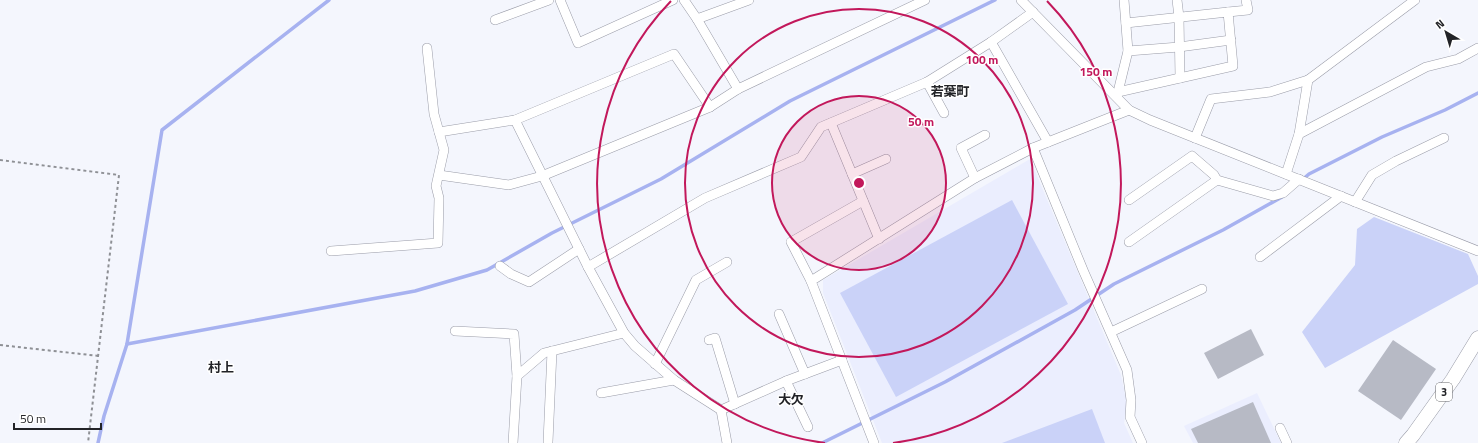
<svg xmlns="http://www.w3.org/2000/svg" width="1478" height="443" font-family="'Titillium Web','Noto Sans JP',sans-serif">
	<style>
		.built { fill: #ebeefe }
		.green { fill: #cad2f8 }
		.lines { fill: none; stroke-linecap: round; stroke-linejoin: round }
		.stream { stroke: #a7b2f0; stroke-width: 3.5 }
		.building { fill: #b7bac5 }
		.minor-casing { stroke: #9a9ca8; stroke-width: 10 }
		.primary-casing { stroke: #9a9ca8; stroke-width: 15 }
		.path { stroke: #8e9095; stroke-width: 2; stroke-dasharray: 3 3; stroke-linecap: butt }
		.minor { stroke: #fff; stroke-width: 9 }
		.primary { stroke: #fff; stroke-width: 14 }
		.ring { fill: none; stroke: #c2185b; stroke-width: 2 }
		.labels { text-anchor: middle; stroke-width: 3; stroke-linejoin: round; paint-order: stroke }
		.shield { fill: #fff; stroke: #646568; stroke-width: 1 }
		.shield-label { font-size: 11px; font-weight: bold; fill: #222327 }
		.neighbourhood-label { font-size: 13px; font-weight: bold; fill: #222327; stroke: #fff }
		.centre { fill: #c2185b; stroke: #fff; stroke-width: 2 }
		.ring-label { font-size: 12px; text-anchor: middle; font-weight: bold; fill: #c2185b; stroke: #fff; stroke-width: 3; stroke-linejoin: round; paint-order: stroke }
	</style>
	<rect width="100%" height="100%" fill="#f4f6fd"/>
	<g class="built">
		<path d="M1030,159L1121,375L1127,404L1124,423L1133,443H882L823,293V280Z"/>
		<path d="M1257,393L1281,443H1193L1184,426Z"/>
	</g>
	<g class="green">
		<path d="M1012,200L1068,304L896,397L840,293Z"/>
		<path d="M1374,217L1468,254L1478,276V284L1325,368L1302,332L1355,265L1357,229Z"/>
		<path d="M1092,409L1105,443H1002Z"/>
	</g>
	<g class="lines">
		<g class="stream">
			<path d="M1302,180L1309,174L1382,137L1445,110L1478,93"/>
			<path d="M127,344L415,291L487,270L552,233L661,179L790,101L995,0"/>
			<path d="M98,443L104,416L127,344L162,130L329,0"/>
			<path d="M822,443L945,382L1075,310L1114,284L1223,230L1282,197"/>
		</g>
	</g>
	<g class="building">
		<path d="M1251,329L1264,355L1218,379L1204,353Z"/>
		<path d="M1393,340L1436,369L1401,420L1358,391Z"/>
		<path d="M1253,402L1271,443H1198L1191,429Z"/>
	</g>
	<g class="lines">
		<defs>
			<g id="minor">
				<path d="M560,0L578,43L673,0"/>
				<path d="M684,0L697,19L749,0"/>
				<path d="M1021,0L1129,110L1150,120L1478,251"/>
				<path d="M1177,0L1179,17L1180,78"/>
				<path d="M1228,12L1248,10L1246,0"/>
				<path d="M697,19L738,89"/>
				<path d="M495,20L549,0"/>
				<path d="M991,42L1048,142"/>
				<path d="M1128,51L1179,47L1231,40"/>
				<path d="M927,82L944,113"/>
				<path d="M1118,92L1233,66L1228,12L1126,23"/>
				<path d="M1117,96L1128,51L1124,0"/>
				<path d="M515,120L588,267L624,333L635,346L674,380L721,410L786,381L842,360"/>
				<path d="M831,123L879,239"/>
				<path d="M439,132L515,120L674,54L710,107"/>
				<path d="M1299,134L1426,67L1458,59L1478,48"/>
				<path d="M1195,138L1211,99L1270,92L1308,80"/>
				<path d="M1033,148L1083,270L1127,370L1131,400L1130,417L1142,443"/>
				<path d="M852,174L886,159"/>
				<path d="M1286,174L1299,134L1308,80L1415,0"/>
				<path d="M439,175L509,185L542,176L710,107L738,89L925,0"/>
				<path d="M975,178L961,148L985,135"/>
				<path d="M1129,200L1192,156L1214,175L1217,180"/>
				<path d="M1355,202L1372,175L1396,161L1444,138"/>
				<path d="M1129,242L1217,180L1273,196L1283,193L1299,179"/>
				<path d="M331,251L438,243L439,198L436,186L444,150L434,114L427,48"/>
				<path d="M1260,257L1341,196"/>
				<path d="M500,266L511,274L529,282L579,249"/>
				<path d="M588,267L705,198L801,157L821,127L927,82L991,42L1033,12"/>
				<path d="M811,281L791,242L863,201"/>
				<path d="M779,314L805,374"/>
				<path d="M455,331L514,334L517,376L544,353L624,333"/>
				<path d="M1111,332L1202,289"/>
				<path d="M709,340L715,338L735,404"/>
				<path d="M655,364L696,280L727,262"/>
				<path d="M786,381L808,427"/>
				<path d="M601,393L674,380"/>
				<path d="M721,410L727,443"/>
				<path d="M1280,428L1287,443"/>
				<path d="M548,442L552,351"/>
				<path d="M513,443L517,376"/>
				<path d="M874,443L811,281L975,178L1033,148L1129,110"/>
			</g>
			<path id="primary" d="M1406,443L1413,435L1453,379L1478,338"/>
		</defs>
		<use href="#minor" class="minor-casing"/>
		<use href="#primary" class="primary-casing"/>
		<g class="path">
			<path d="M0,160L119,175L88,443"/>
			<path d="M0,345L99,356"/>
		</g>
		<use href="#minor" class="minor"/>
		<use href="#primary" class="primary"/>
	</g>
	<circle cx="859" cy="183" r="87" fill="#c2185b" fill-opacity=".12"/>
	<g class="ring">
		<circle cx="859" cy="183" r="87"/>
		<circle cx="859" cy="183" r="174"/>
		<path d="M825 443A262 262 0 0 1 671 1M1047 1A262 262 0 0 1 893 443"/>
	</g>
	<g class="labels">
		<rect class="shield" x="1436" y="383" width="16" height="18" rx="3"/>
		<g class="shield-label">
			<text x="1444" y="396">3</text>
		</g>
		<g class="neighbourhood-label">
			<text x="950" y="96">若葉町</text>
			<text x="221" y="372">村上</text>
			<text x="791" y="404">大欠</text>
		</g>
	</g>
	<circle cx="859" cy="183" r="6" class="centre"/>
	<g class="ring-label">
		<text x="982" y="64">100 m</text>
		<text x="1096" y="76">150 m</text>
		<text x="921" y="126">50 m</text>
	</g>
	<g transform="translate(1446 32) rotate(322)" stroke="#ffffff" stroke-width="3" paint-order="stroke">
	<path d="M0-3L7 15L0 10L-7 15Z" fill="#222327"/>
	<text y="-6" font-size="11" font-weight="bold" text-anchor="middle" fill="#222327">N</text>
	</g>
	<path d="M14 423v6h87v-6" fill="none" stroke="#222327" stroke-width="2"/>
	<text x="20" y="423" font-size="12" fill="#222327" stroke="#ffffff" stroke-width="3" paint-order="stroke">50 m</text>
</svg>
